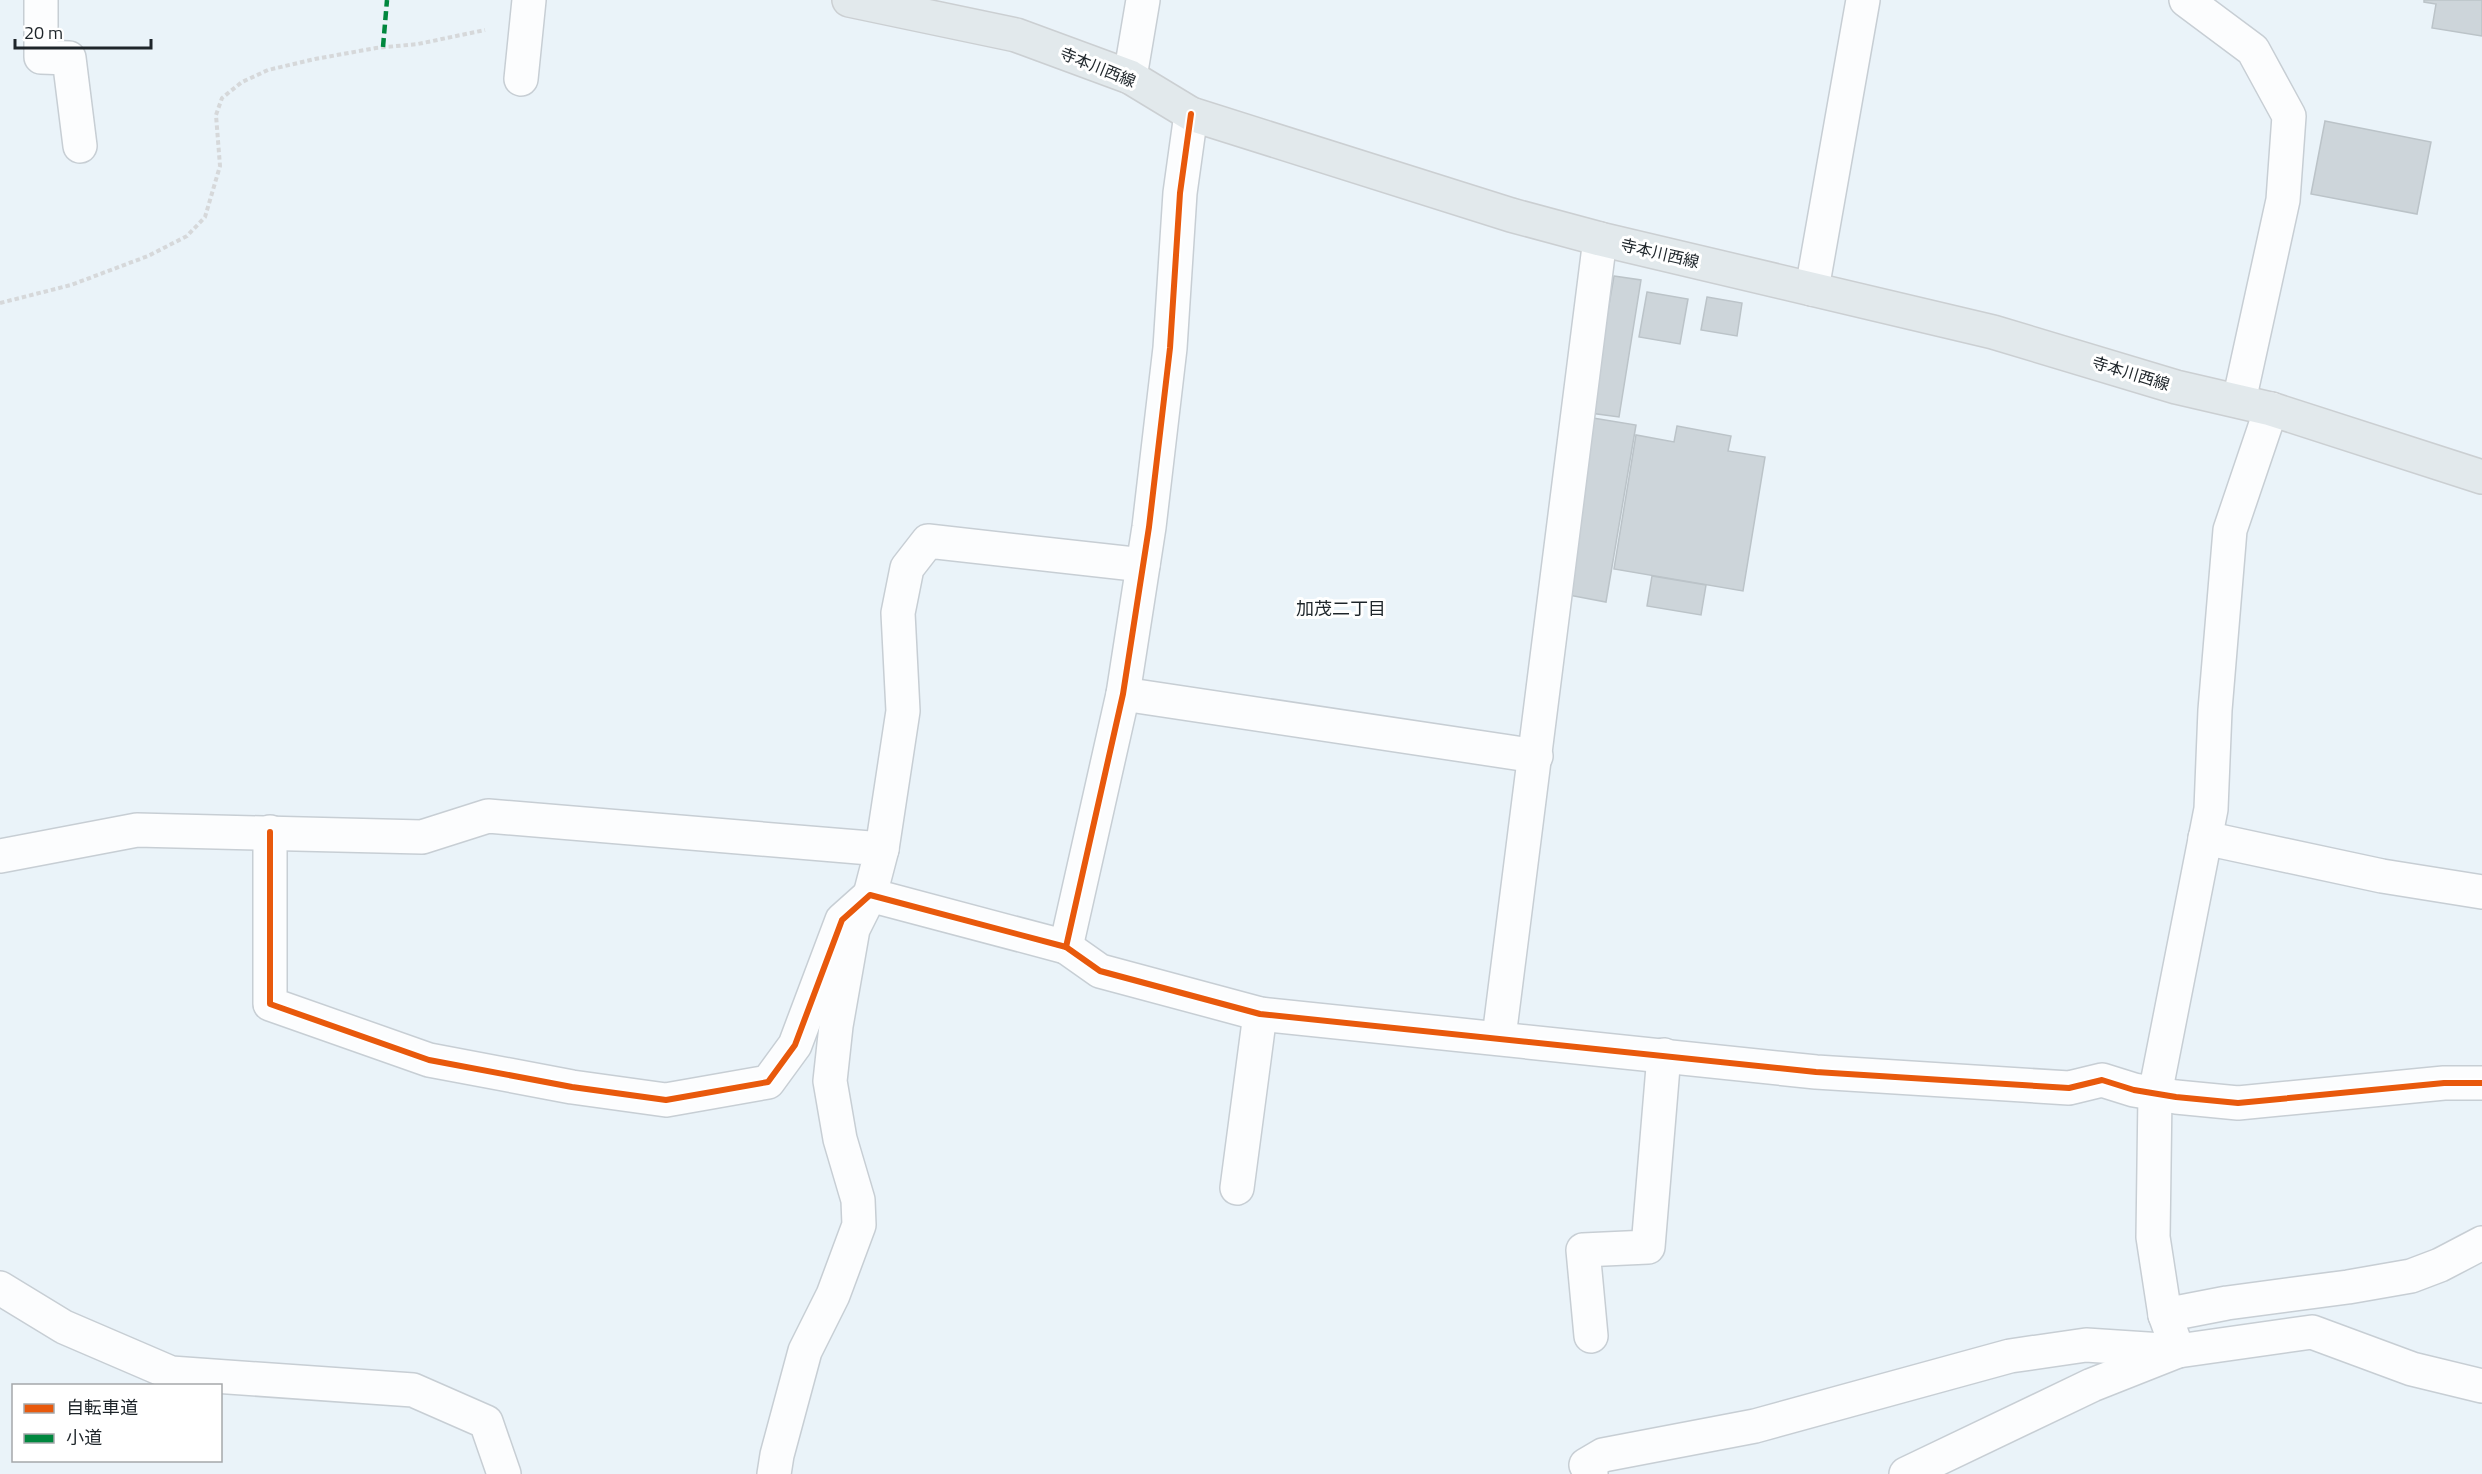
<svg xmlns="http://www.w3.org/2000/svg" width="2482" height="1474" font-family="'Titillium Web','Noto Sans JP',sans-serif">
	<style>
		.building { fill: #cdd5da; stroke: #bbc3c8; stroke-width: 1.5 }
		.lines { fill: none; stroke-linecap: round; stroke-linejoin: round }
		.minor-casing { stroke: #c7ced4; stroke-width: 36 }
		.major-casing { stroke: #cbcfd2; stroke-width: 36 }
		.path { stroke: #d6d8da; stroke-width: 4; stroke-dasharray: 4.5 3; stroke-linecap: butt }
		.minor { stroke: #fcfdfe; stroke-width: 33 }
		.major { stroke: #e2e9ec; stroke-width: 33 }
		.quiet { stroke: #00873e; stroke-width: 4.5; stroke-dasharray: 9 4.5; stroke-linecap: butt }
		.cycleway-casing { stroke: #fff; stroke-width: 10 }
		.cycleway { stroke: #e8590c; stroke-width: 6 }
		.labels { text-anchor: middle; stroke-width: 6; stroke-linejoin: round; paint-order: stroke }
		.street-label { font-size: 16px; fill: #1e252a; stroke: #fff }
		.neighbourhood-label { font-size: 18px; fill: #1e252a; stroke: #fff }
	</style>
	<rect width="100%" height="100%" fill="#eaf3f9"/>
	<g class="building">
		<path d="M2424,0H2482V36L2432,28L2436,4L2424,2Z"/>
		<path d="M2325,121L2431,142L2417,214L2311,194Z"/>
		<path d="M1614,276L1641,280L1619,417L1590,413Z"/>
		<path d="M1647,292L1688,299L1680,344L1639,337Z"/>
		<path d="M1707,297L1742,303L1737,336L1701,330Z"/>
		<path d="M1593,418L1636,425L1606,602L1563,594Z"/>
		<path d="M1677,426L1731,436L1728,451L1765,457L1743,591L1614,569L1636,435L1674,442Z"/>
		<path d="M1652,576L1706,585L1701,615L1647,606Z"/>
	</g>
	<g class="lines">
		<defs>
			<g id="minor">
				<path d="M41,0V57L69,58L80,146"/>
				<path d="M2186,0L2253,50L2289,116L2283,200L2239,401"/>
				<path d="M1130,77L1143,0"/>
				<path d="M521,79L529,0"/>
				<path d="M1812,289L1863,0"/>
				<path d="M1123,694L1536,756"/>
				<path d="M270,832V1004L429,1060L572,1087L666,1100L768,1082L795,1045L842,920L870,895L1066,947L1123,694L1149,527L1170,348L1180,193L1191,114"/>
				<path d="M2205,838L2382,876L2482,892"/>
				<path d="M882,849L903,711L898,613L907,568L928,541L1143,565"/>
				<path d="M0,856L137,830L422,837L488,816L882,849L870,895L853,929L836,1026L830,1081L840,1139L858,1200L859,1225L833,1295L805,1351L777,1455L774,1474"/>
				<path d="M1066,947L1100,971L1260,1014L1816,1072L2069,1088L2102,1080L2134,1090L2176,1097L2238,1103L2444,1083H2482"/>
				<path d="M1499,1037L1600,239"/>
				<path d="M1237,1188L1260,1014"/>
				<path d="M0,1288L64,1327L171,1373L413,1390L486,1422L504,1474"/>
				<path d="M2165,1315L2227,1303L2348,1287L2411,1276L2440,1265L2482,1243"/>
				<path d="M1591,1336L1583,1250L1648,1247L1664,1055"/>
				<path d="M1591,1474L1586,1465L1603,1455L1755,1426L2010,1356L2086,1345L2178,1351L2312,1332L2412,1369L2482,1386"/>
				<path d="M1906,1474L2092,1385L2178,1351L2165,1315L2153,1237L2155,1094L2211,809L2215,710L2230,530L2271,409"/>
			</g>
			<path id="major" d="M849,0L1016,35L1130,77L1191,114L1511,215L1600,239L1993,332L2176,387L2271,409L2482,477"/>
		</defs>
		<use href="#minor" class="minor-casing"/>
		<use href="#major" class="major-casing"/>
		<path class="path" d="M0,303L71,285L148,256L187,236L205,217L220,166L216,115L222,98L242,82L268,70L315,59L376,48L418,44L485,30"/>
		<use href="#minor" class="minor"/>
		<use href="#major" class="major"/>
		<path class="quiet" d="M383,47L387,0"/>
		<defs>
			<g id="cycleway">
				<path d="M270,832V1004L429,1060L572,1087L666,1100L768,1082L795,1045L842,920L870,895L1066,947L1123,694L1149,527L1170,348L1180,193L1191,114"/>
				<path d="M1066,947L1100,971L1260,1014L1816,1072L2069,1088L2102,1080L2134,1090L2176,1097L2238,1103L2444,1083H2482"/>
			</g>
		</defs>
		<use href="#cycleway" class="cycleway-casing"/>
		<use href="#cycleway" class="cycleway"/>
	</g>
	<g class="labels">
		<g class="street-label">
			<text transform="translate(1098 67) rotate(22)" y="6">寺本川西線</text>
			<text transform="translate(1660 253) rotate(13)" y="6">寺本川西線</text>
			<text transform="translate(2131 373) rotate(17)" y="6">寺本川西線</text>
		</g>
		<g class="neighbourhood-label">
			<text x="1341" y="615">加茂二丁目</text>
		</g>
	</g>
	<rect x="12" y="1384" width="210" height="78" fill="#ffffff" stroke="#a5a8aa" stroke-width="1.5"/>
	<rect x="24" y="1404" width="30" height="9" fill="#e8590c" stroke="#a5a8aa" stroke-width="1.5"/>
	<text x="66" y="1414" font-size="18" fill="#1e252a">自転車道</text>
	<rect x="24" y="1434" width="30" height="9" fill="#00873e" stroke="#a5a8aa" stroke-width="1.5"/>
	<text x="66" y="1444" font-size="18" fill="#1e252a">小道</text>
	<path d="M15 39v9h136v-9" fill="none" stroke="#1e252a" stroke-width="3"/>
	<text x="24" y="39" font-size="18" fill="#1e252a" stroke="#ffffff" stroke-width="4.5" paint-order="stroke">20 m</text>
</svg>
